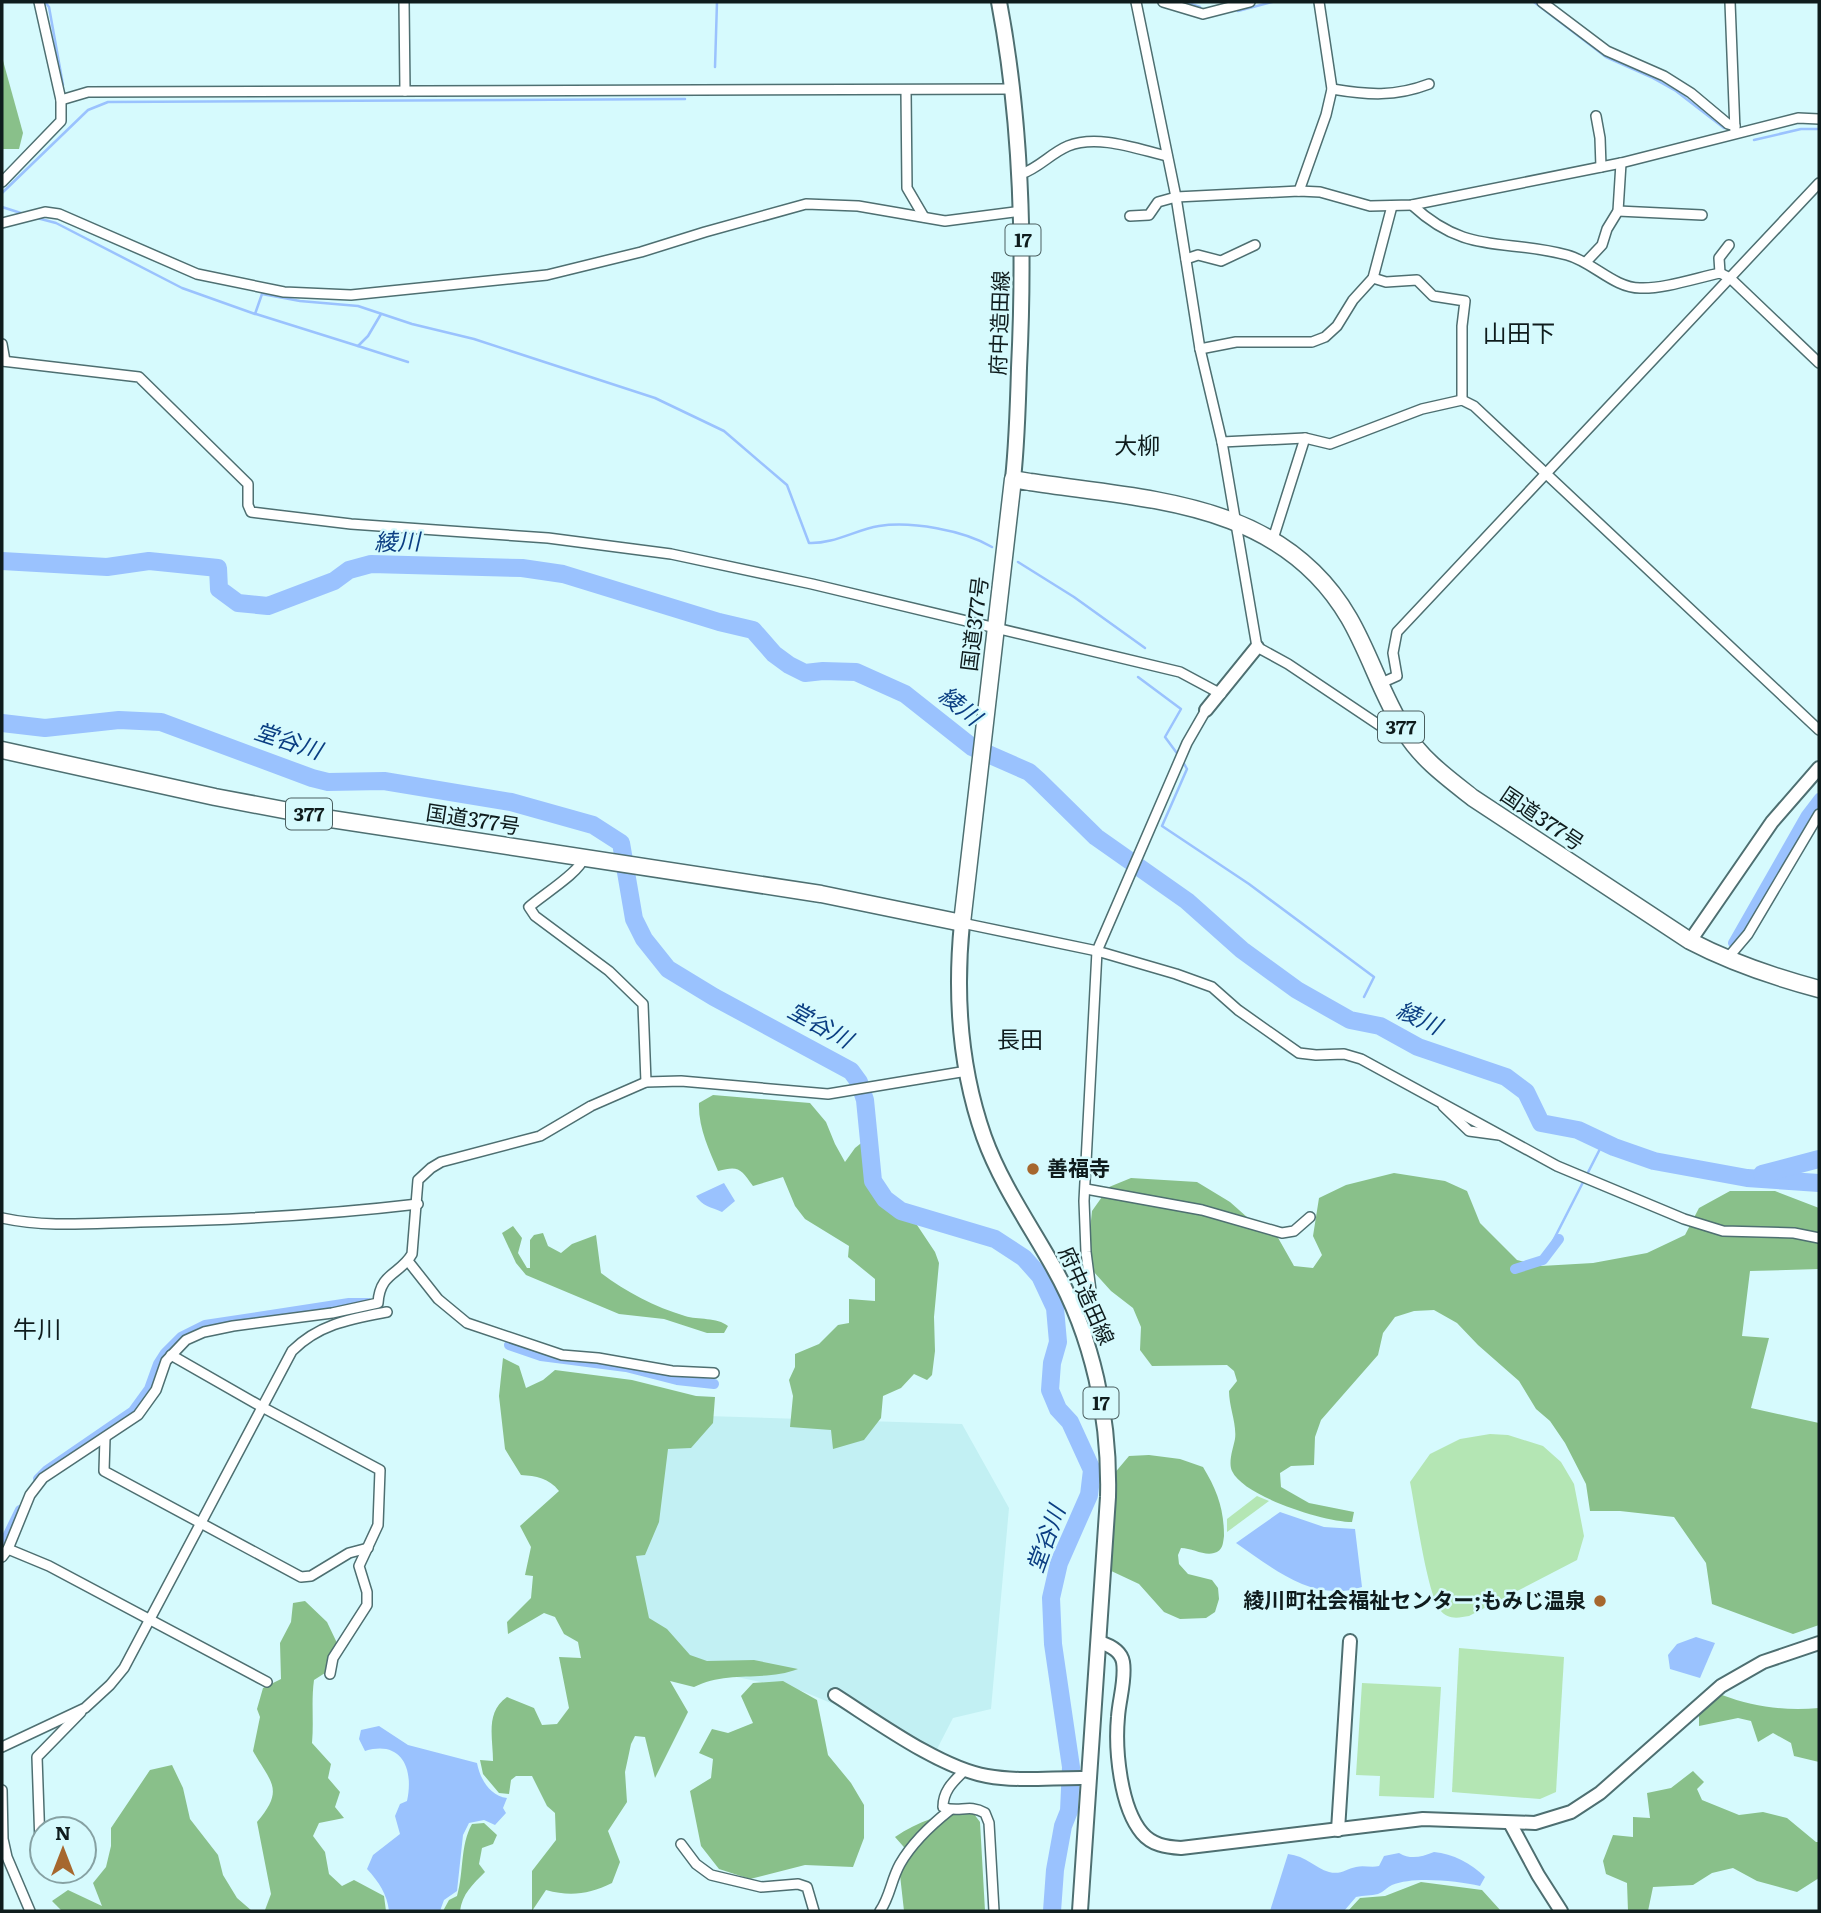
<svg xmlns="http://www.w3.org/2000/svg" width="1821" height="1913" font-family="Literata,'Noto Sans JP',serif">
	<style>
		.built { fill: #c2f0f3 }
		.green { fill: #b4e6b4 }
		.forest { fill: #89c08a }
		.water { fill: #9ac2fe }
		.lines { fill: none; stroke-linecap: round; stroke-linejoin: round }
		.stream { stroke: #9ac2fe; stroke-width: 2.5 }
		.canal { stroke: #9ac2fe; stroke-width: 10 }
		.river { stroke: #9ac2fe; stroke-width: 18 }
		.street-casing { stroke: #4e6f71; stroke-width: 12 }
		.secondary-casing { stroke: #4e6f71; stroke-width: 16 }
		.primary-casing { stroke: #4e6f71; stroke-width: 18 }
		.highway-casing { stroke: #4e6f71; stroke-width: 19 }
		.street { stroke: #fff; stroke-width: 9 }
		.secondary { stroke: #fff; stroke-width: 12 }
		.primary { stroke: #fff; stroke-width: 14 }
		.highway { stroke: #fff; stroke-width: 16 }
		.poi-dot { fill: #a6672e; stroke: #d6fafd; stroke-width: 2.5 }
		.labels { text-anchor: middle; stroke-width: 5; stroke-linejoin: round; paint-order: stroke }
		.shield { fill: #d6fafd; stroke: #4b5f60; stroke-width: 2 }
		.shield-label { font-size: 19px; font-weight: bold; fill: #0f1c1d }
		.street-label { font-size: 21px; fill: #0f1c1d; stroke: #d6fafd }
		.poi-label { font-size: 21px; font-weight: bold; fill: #0f1c1d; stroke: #d6fafd; text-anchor: start }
		.neighbourhood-label { font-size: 23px; fill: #0f1c1d; stroke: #d6fafd }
		.water-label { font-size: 23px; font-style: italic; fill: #0b3e82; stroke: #d6fafd }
		.quarter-label { font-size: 24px; fill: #0f1c1d; stroke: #d6fafd }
	</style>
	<rect width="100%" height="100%" fill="#d6fafd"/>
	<path class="built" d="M707,1416L962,1424L1009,1508L991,1709L953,1718L937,1749H905L855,1713L802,1691L704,1670L646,1619L632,1558L659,1442Z"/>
	<g class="green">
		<path d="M1490,1434L1508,1435L1543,1446L1561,1462L1574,1484L1584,1536L1577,1560L1469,1616C1458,1618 1448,1620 1440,1610C1427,1594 1415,1506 1410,1482L1430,1454L1460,1439Z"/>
		<path d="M1257,1496L1269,1501L1227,1532V1519Z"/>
		<path d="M1459,1648L1564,1657L1556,1792L1540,1799L1452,1792Z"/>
		<path d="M1362,1683L1441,1687L1434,1798L1379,1796L1380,1776L1356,1775Z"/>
	</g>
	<g class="forest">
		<path d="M2,57L23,133L19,149H2Z"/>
		<path d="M713,1095L810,1103L826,1122L835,1144L845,1162L855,1148L865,1140L868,1170L879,1197L915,1222L935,1252L939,1263L934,1317L935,1351L932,1375L927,1380L914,1374L901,1388L883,1396L881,1418L864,1440L833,1449L831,1430L790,1427L793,1396L789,1380L795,1367V1354L819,1344L838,1325L849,1323V1299L875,1301V1279L848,1257L849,1246L805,1219L795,1206L783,1177L753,1186C741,1169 739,1165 718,1171C709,1150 698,1127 699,1103Z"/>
		<path d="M1394,1173L1445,1181L1467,1191L1480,1223L1517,1260L1541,1266L1593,1263L1647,1253L1685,1235L1699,1208L1730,1191H1775L1819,1208V1269L1750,1271L1742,1336L1769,1338L1751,1408L1819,1423V1625L1793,1634L1712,1604L1706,1563L1674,1517L1620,1511H1590L1586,1484L1565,1443L1550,1421L1536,1409L1519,1381L1478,1345L1457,1323L1434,1310L1414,1311L1395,1317L1383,1333L1378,1355L1321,1420L1315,1437L1314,1465L1291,1466L1280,1473L1281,1487L1309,1503L1354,1512L1352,1522C1325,1522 1244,1497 1232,1471C1228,1462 1233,1449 1235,1439C1237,1424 1229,1407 1229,1391L1237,1381L1234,1371L1227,1365L1152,1366L1140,1350L1141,1327L1133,1308L1111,1291L1093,1271L1089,1240L1092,1211L1109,1187L1131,1178L1197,1182L1230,1202L1257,1226L1277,1236L1294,1266L1313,1268L1322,1255L1313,1236L1319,1198L1346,1185Z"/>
		<path d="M513,1226L522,1238L518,1253L527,1268H530V1240L534,1235L543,1233L548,1246L561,1253L572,1244L596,1235L601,1273C626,1292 655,1307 685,1316C698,1320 717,1317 728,1326L724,1333H707L664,1319L619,1314L526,1275L516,1263L502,1233Z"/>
		<path d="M503,1358L519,1366L526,1388L543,1380L555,1370L632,1380L696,1396L715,1397L713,1423L691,1448L668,1449L659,1522L645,1555L636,1556L649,1618L667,1629L690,1655L707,1661L754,1660L798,1669C765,1682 726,1670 694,1687L670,1681L688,1712L655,1778L645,1737L635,1736L631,1744L625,1772L627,1802L608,1831L620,1862L612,1883C589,1894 571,1897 546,1890L532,1911V1871L556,1840L555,1813L547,1806L532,1776H516L511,1780L509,1794L499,1793L483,1774L480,1760L493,1761C493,1738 485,1712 507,1697L534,1708L542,1725L557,1724L569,1708L559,1657L581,1658L578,1642L564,1634L555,1617L544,1613L508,1634L507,1622L531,1598L533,1576L525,1575L531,1547L520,1526L559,1491C549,1478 536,1476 521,1475L505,1449L499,1396Z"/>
		<path d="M1149,1455L1180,1459L1203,1467C1217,1490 1224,1509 1224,1536C1223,1543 1223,1551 1214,1553C1204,1556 1192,1548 1181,1548L1178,1555L1179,1564L1188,1574L1212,1580L1218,1588L1219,1599L1215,1612L1206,1618L1180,1619L1164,1612L1139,1584L1107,1569L1113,1475L1129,1456Z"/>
		<path d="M305,1601L327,1622L337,1643L325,1673L314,1680C311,1702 314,1721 312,1743L331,1764L328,1778L340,1792L335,1807L344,1818L319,1823L313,1836L325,1852L329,1874L342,1886L354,1880L384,1896L386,1911H261L265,1910L271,1894L257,1822C285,1789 271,1783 253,1751L260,1717L257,1709L263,1688L281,1679L280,1643L291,1622L293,1603Z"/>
		<path d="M783,1681L817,1700L828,1755L851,1783L864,1805V1838L853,1867L805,1865L750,1879L719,1869L701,1846L690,1791L711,1778L713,1759L699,1753L712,1729L728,1733L753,1723L741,1696L753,1683Z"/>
		<path d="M1722,1695C1754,1707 1785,1711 1819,1708V1762L1794,1756L1791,1743L1773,1733L1758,1742L1751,1721L1738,1718L1699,1726V1713Z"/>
		<path d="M172,1765L183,1788L190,1819L218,1855L223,1875L237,1898L252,1911H62L52,1901L68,1890L102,1906L93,1883L106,1867L111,1846V1828L150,1770Z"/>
		<path d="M1693,1771L1704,1782L1697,1789L1702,1800L1739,1815L1763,1812L1787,1818L1816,1842H1819V1878L1797,1892L1757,1881L1733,1868L1712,1873L1693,1885L1653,1887L1648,1911H1628L1627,1883L1606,1874L1603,1861L1613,1835L1633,1837V1817L1650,1818L1647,1793L1671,1788Z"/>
		<path d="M971,1810L980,1822L985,1911H904L900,1875L910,1854L895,1837C919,1821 942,1813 971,1810Z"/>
		<path d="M484,1823L497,1835L493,1844L482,1848L479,1864L485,1872C473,1884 462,1894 460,1911H443L449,1900L457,1896C464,1872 460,1845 472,1824Z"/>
		<path d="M1421,1882L1482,1890L1501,1911H1348L1360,1898L1385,1896Z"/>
	</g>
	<g class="water">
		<path d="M724,1183L735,1201L722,1212C711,1207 702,1206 696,1196Z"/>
		<path d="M1280,1512L1324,1527L1355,1529L1362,1587C1313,1603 1274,1569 1236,1543Z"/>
		<path d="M1696,1637L1715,1643L1700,1678L1670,1669L1668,1655L1677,1644Z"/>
		<path d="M379,1726L408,1745L477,1763C480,1779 490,1796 507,1798L503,1808L506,1813L495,1825L484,1820L469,1823L463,1835L457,1891L444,1900L440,1911H389C387,1894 379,1882 367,1869L373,1855L400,1834L395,1816L400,1804L407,1801C414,1769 402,1740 365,1751L359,1739L361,1730Z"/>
		<path d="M1434,1852C1453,1854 1471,1863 1485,1877L1480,1886C1457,1881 1414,1876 1392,1885C1387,1887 1384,1892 1378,1894C1371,1896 1364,1895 1356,1897L1344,1911H1270L1288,1854C1306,1856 1315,1868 1329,1872C1341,1875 1346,1869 1356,1867C1364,1865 1371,1868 1379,1866L1384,1856L1399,1853C1411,1860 1421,1857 1434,1852Z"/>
	</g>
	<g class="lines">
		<g class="stream">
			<path d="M45,2L49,7L63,85"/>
			<path d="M1185,2L1200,7"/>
			<path d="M1534,2L1606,57L1651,77L1676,91L1724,128"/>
			<path d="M1238,11L1272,2"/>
			<path d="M715,67L717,2"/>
			<path d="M1754,140L1801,129H1819"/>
			<path d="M2,193L88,110L108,102L685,99"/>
			<path d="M2,207L24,214"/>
			<path d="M37,218L56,223L182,288L255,314L262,294L300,301L358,306L412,324L474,339L655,398L724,431L787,485L809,543C834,544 855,530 879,526C911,521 963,530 992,547"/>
			<path d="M256,314L358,346L368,336L381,314"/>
			<path d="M358,346L408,362"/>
			<path d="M1018,562L1074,597L1145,648"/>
			<path d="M1138,677L1181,709L1165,737L1179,756"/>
			<path d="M1183,762L1187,769L1162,826L1249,884L1374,977L1364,997"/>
			<path d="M1551,1251L1552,1243L1603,1143"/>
		</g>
		<g class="canal">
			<path d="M1733,943L1806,815L1819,798"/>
			<path d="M1515,1269L1543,1260L1559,1239"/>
			<path d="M509,1345L541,1356L626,1367L677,1380L714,1384"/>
			<path d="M38,1479L47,1470L133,1411L149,1389L158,1364L165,1353L181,1337L205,1325L349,1303H368"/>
			<path d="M2,1547L20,1510"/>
		</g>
		<g class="river">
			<path d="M2,561L107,567L149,561L218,568L219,589L238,603L268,606L334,581L349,570L371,564L522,568L563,574L719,622L753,630L774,654L789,665L805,673L823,671L856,672L905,694L972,747L1029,772L1038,780L1096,837L1187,901L1242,950L1297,990L1350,1020L1380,1026L1418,1047L1506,1077L1526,1092L1541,1123L1578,1130L1614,1147L1654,1161L1747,1178L1819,1183"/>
			<path d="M2,723L45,728L119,720L161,722L312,778L328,782L384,781L511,802L593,825L621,843L634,919L644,939L668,969L714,997L851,1071L859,1082L865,1100L873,1181L885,1199L901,1211L995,1239L1024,1258L1040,1276L1055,1308L1058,1342L1052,1363L1050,1390L1058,1409L1070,1422L1092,1470L1089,1495L1059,1563L1051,1598L1053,1644L1071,1767L1069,1811L1063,1826L1055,1870L1052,1911"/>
			<path d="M1762,1174L1819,1159"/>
		</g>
		<defs>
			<g id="street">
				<path d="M404,2L405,91"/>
				<path d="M1136,2L1176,197L1200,349L1222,442L1257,647L1288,664L1388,731L1406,734"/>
				<path d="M1163,2L1203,14L1250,2"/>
				<path d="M1542,2L1607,51L1664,76L1691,93L1728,124L1735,126"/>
				<path d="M1730,2L1735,131"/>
				<path d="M1332,89C1368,95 1395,97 1429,84"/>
				<path d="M906,91L907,188L924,217"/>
				<path d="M61,100L88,92L1013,89"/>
				<path d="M1596,116L1600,138L1601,167"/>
				<path d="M1021,174C1039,168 1051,153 1068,146C1098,134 1137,149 1167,156"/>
				<path d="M2,182L61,121V100L39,2"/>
				<path d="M1299,191L1326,115L1332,89L1319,2"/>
				<path d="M1412,205C1467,256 1504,238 1567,255C1593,262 1614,288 1640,288C1664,289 1696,278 1720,273L1730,278L1819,363"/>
				<path d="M1618,211L1702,215"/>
				<path d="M1130,216L1149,215L1158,202L1176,197L1299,191L1320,192L1370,206L1412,205L1621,163L1798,118L1819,119"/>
				<path d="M2,223L45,212L59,214L197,274L284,292L351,295L547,275L641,252L705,232L806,204L858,206L945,221L1022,211"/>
				<path d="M1186,259L1198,255L1221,261L1255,245"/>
				<path d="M1586,262L1602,245L1607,229L1618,211L1621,163"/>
				<path d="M1720,273L1719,258L1729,245"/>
				<path d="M1373,278L1386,282L1417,280L1433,296L1465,301L1462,326V400"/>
				<path d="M2,344L5,361"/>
				<path d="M1200,349L1236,342H1312L1325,337L1337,326L1353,300L1373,278L1392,206"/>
				<path d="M2,361L139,377L248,484V505L251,512L351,524L548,538L671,554L812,584L1180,672L1221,694"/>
				<path d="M1222,442L1305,438L1330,444L1422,409L1462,400L1474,406L1819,730"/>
				<path d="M1273,539L1305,438"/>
				<path d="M1379,684L1397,676L1393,653L1397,632L1819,183"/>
				<path d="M583,859C580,872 541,896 529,907L535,916L609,971L643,1004L646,1082"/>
				<path d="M962,923L1097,951L1176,974L1212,987L1238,1010L1299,1053L1316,1055L1344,1054L1361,1059L1557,1166L1684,1219L1723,1231L1794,1233L1819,1238"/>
				<path d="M1726,960L1748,934L1819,814"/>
				<path d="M1443,1106L1469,1131L1499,1135"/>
				<path d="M1086,1189L1202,1210L1282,1233L1294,1231L1310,1217"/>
				<path d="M2,1218C48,1228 93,1223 140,1222C233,1220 325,1215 418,1204"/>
				<path d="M408,1261L438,1299L467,1323L562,1355L598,1358L672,1371L714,1373"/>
				<path d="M1085,1337L1095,1322L1086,1252L1084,1201L1097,951L1187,743L1206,710"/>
				<path d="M171,1355L262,1407L380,1470L378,1525L359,1566L367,1592V1605L333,1658L330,1674"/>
				<path d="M105,1438L104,1471L301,1577L311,1576L349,1553L368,1548"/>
				<path d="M8,1549L49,1566L267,1682"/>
				<path d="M2,1557L8,1549L30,1495L43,1478L138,1415L156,1390L166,1361L186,1340L204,1332L233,1326L332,1313L378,1303C380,1272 400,1275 412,1254L418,1180L431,1168L441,1162L540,1136L591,1106L646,1082L681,1081L828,1094L967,1071"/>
				<path d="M2,1747L85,1708L110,1685L124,1668L292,1351C319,1324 350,1319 387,1312"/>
				<path d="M965,1770C954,1781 943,1790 943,1807C959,1814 968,1803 985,1813L989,1823L994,1911"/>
				<path d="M2,1790L3,1839L7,1857L30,1911"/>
				<path d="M40,1844L37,1757L81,1712"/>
				<path d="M681,1844L696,1864L711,1875L761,1887L798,1884L807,1887L814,1911"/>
				<path d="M880,1911C890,1897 891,1880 900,1864C912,1843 931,1825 950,1810"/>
			</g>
			<g id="secondary">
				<path d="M1206,710L1257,647"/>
				<path d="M1690,941L1772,822L1819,768"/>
				<path d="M1099,1642C1109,1645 1121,1651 1123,1662C1126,1679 1119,1700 1118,1717C1115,1749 1120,1807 1142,1833C1152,1845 1166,1847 1181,1848L1423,1819L1535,1823L1571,1812L1600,1793L1721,1686L1763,1662L1819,1643"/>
				<path d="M835,1695C876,1721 940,1768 987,1776C1020,1782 1056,1777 1089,1778"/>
				<path d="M1510,1823L1538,1875L1561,1911"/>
				<path d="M1338,1830L1350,1641"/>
			</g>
			<g id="primary">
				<path d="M999,2C1022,123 1025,245 1019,368C1018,405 1017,442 1013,479"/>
				<path d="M962,923C955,994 960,1069 984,1137C1001,1184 1030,1225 1054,1268C1093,1337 1110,1418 1108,1497L1080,1911"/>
			</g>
			<path id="highway" d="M2,750L215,797L331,819L821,894L962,923L1013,479L1030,482C1149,500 1281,501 1349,618C1370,654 1382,696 1405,732C1421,759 1449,779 1473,798L1690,941C1732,963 1774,977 1819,989"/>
		</defs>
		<use href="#street" class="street-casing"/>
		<use href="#secondary" class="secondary-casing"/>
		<use href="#primary" class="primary-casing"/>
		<use href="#highway" class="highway-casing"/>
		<use href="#street" class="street"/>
		<use href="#secondary" class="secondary"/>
		<use href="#primary" class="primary"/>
		<use href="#highway" class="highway"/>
	</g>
	<g class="poi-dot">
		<circle cx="1033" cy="1169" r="7"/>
		<circle cx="1600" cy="1601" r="7"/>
	</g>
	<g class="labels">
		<g class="shield">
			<rect x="1005.5" y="224.5" width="35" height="31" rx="5"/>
			<rect x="1378" y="711.5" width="46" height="31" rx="5"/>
			<rect x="286" y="798.5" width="46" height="31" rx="5"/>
			<rect x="1083.5" y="1387.5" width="35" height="31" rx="5"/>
		</g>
		<g class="shield-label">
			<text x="1023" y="247">17</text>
			<text x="1401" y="734">377</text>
			<text x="309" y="821">377</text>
			<text x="1101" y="1410">17</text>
		</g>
		<g class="street-label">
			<text transform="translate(1000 323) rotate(-88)" y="7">府中造田線</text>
			<text transform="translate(975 624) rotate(-83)" y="7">国道377号</text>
			<text transform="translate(1542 819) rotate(34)" y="7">国道377号</text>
			<text transform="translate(473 820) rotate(9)" y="7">国道377号</text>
			<text transform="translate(1086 1296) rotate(66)" y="7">府中造田線</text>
		</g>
		<g class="poi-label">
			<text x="1047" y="1176">善福寺</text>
			<text x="1586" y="1608" text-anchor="end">綾川町社会福祉センター;もみじ温泉</text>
		</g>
		<g class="neighbourhood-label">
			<text x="1137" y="454">大柳</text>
			<text x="1020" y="1048">長田</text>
		</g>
		<g class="water-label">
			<text transform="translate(397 542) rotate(-1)" y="8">綾川</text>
			<text transform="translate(960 706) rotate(39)" y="8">綾川</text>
			<text transform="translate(288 741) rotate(18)" y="8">堂谷川</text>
			<text transform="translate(1419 1018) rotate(25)" y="8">綾川</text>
			<text transform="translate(820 1025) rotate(29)" y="8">堂谷川</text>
			<text transform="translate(1046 1539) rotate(-70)" y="8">堂谷川</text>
		</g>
		<g class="quarter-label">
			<text x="1519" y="342">山田下</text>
			<text x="37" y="1338">牛川</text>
		</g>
	</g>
	<rect width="1821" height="1913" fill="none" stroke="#0f1c1d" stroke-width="7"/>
	<g transform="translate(63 1850)"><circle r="33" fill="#d6fafd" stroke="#86a1a3" stroke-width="2"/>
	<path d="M0-5L12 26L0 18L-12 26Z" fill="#a6672e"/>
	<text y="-10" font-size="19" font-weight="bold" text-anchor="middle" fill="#0f1c1d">N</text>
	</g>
</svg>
